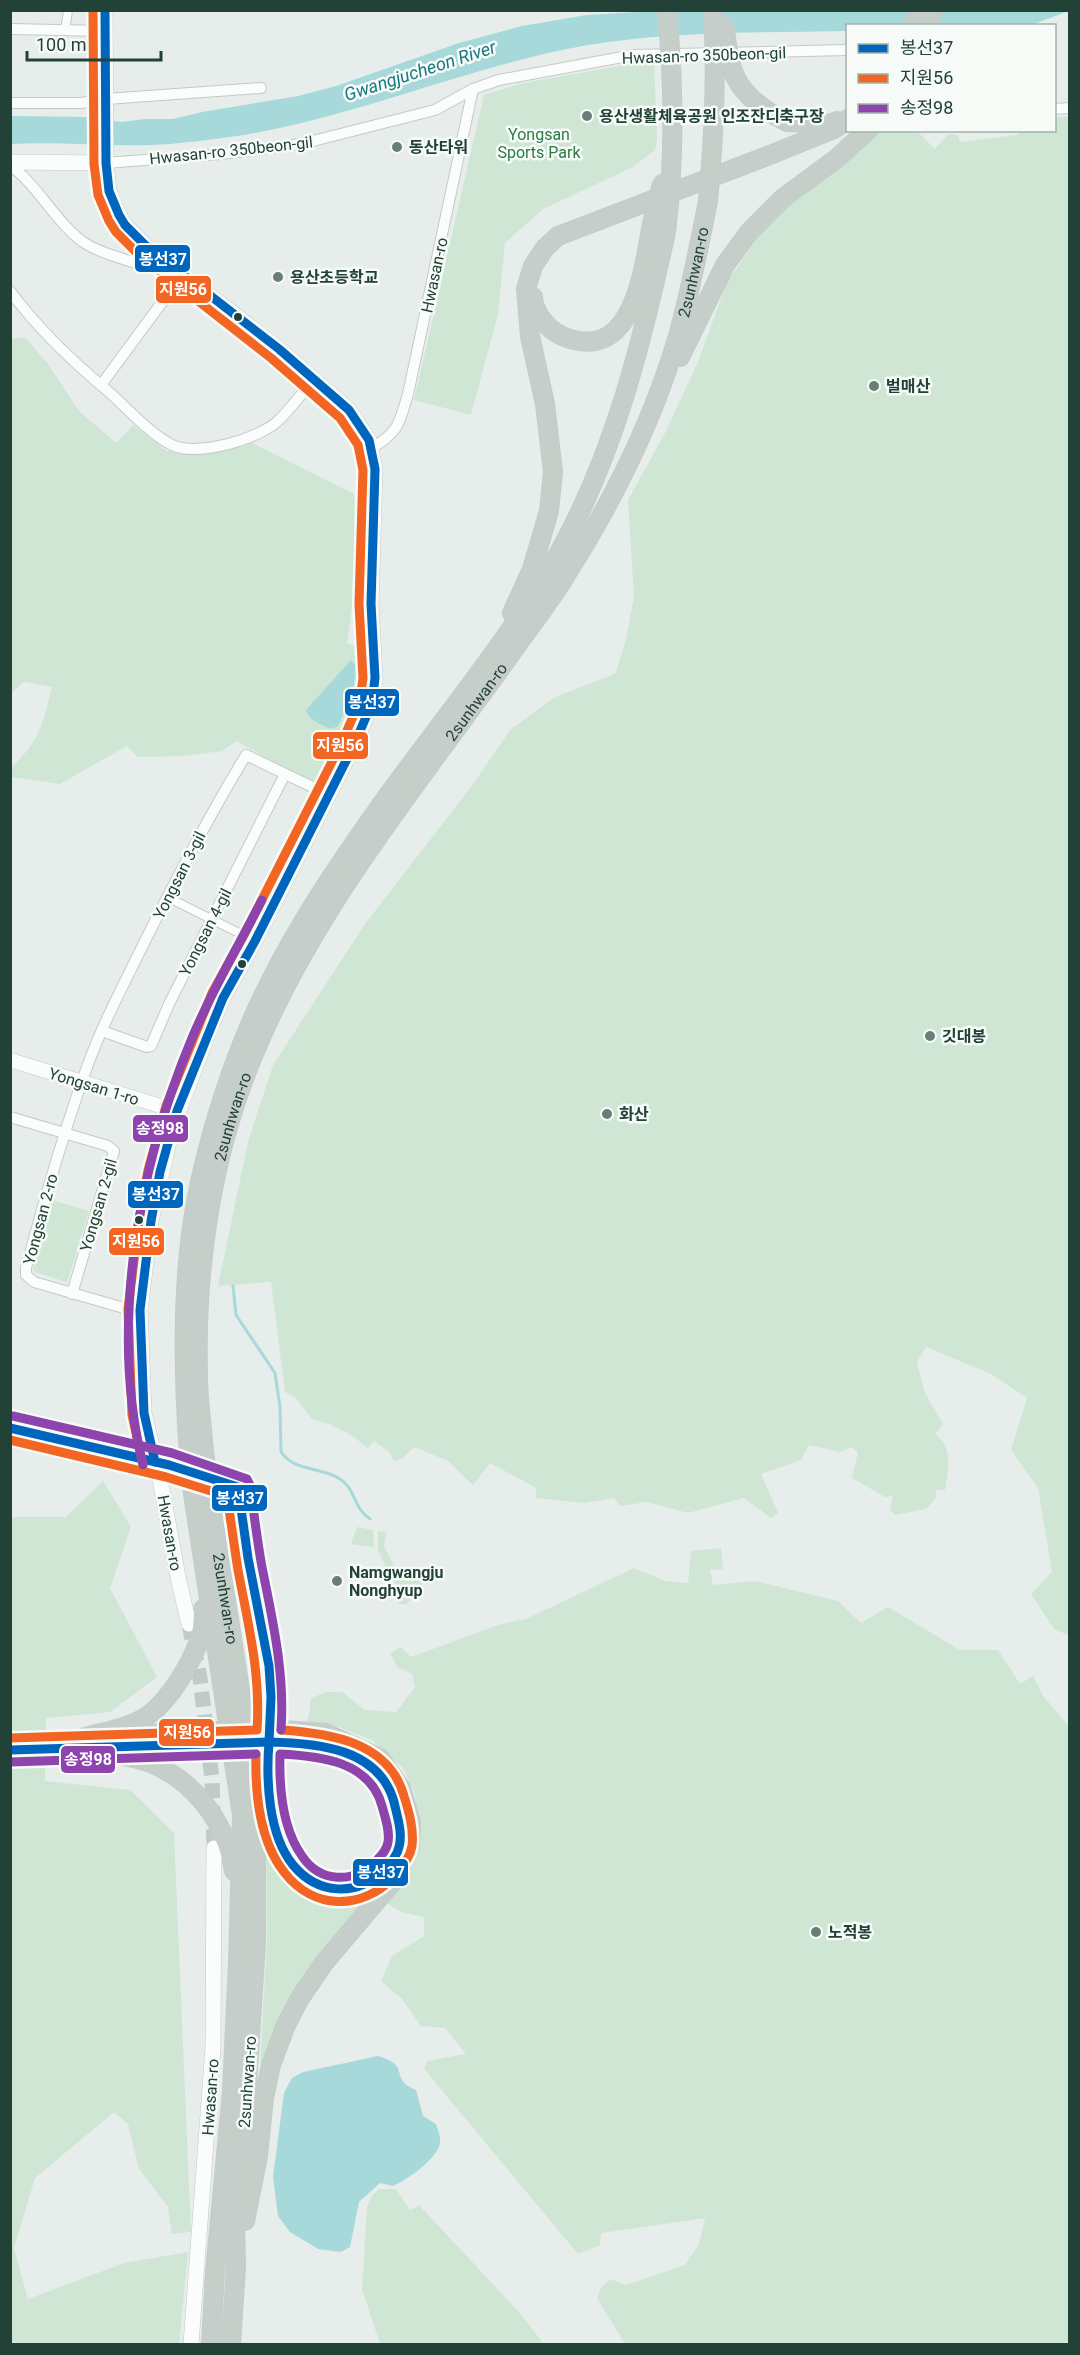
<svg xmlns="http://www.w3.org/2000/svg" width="1080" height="2355" font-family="Roboto,'Noto Sans KR',sans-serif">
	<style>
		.green { fill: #d0e6d5 }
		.water { fill: #a7d9db }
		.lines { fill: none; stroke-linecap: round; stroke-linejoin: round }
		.stream { stroke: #a7d9db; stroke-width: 3 }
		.tertiary-tunnel { stroke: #c0cbc6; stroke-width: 14; stroke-dasharray: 14 7; stroke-linecap: butt }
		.secondary-tunnel { stroke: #c0cbc6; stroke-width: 15; stroke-dasharray: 15 8; stroke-linecap: butt }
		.pedestrian-casing { stroke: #c4cac7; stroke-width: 10 }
		.minor-casing { stroke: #c4cac7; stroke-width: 12 }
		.tertiary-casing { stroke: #c4cac7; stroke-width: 15 }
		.secondary-casing { stroke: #c3cac7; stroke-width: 16 }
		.trunk-casing { stroke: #c2ccc8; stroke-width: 20 }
		.pedestrian { stroke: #fbfcfc; stroke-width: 8 }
		.minor { stroke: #fbfcfc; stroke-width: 10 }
		.tertiary { stroke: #fbfcfc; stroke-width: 14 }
		.secondary { stroke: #fbfcfc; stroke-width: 15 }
		.trunk { stroke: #c6ceca; stroke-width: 18 }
		.trunk-bridge-casing { stroke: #c2ccc8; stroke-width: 20; stroke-linecap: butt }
		.trunk-bridge { stroke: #c6ceca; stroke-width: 18 }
		.bus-1-casing { stroke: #f6fbf8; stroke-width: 14 }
		.bus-2-casing { stroke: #f6fbf8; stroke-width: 14 }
		.bus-3-casing { stroke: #f6fbf8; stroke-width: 14 }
		.bus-1 { stroke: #0065bd; stroke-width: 9 }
		.bus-2 { stroke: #f26522; stroke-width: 9 }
		.bus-3 { stroke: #8e44ad; stroke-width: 9 }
		.poi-dot { fill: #687e76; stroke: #f6fbf8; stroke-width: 2 }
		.bus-dot { fill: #234237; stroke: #f6fbf8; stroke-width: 2 }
		.labels { text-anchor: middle; stroke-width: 5; stroke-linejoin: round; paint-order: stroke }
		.street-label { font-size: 16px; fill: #234237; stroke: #f6fbf8 }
		.poi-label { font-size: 16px; font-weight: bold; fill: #234237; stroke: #f6fbf8; text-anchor: start }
		.park-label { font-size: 16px; fill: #2b7b43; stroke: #f6fbf8 }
		.water-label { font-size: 18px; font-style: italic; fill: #197981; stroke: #f6fbf8 }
		.line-badge { stroke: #f6fbf8; stroke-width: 2 }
		.badge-label { font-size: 16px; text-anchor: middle; font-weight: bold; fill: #fff }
	</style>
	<rect width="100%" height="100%" fill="#e7edea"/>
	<g class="green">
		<path d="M654,60L657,139L655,150L633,167L543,209L505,243L498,314L471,415L414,400L484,95L523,83Z"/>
		<path d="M1069,116V1635L1055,1630L1031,1594L1052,1572L1038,1488L1011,1450L1027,1398L991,1374L926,1347L917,1362L925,1393L943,1424L935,1434C954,1448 948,1470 945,1490H936V1498L926,1509L895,1515L890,1510L893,1496L885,1497L852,1478L858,1452L851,1447L840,1452L809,1445L801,1460L761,1474L778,1513L771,1518L744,1498L688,1513L647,1502L620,1506L614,1498L584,1503L536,1498V1488L490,1463L473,1485L448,1461L414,1447L402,1459L394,1461L389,1452L374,1441L368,1448L351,1435L329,1424L312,1419L295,1397L285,1392L271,1282L218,1286L248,1142L273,1065L365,924L471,787L510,730L555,697L615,674L626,640L634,597L628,500L665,433L698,362L727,282L766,226L802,190L873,131H917L935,149L948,134L958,135L960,142L1016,135L1022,131L1054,130L1055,117Z"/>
		<path d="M25,337L48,364L79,411L116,443L133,425L167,451L214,452L248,441L354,494L357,569L347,643L362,649C362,665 363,681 359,696C352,725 334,752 321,778L313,782L278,765L237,741L222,751L185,756L138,757L127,746L60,784L11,777V768C41,739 42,726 52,687L24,682L11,694L10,339Z"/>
		<path d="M52,1200L89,1211L68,1280L66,1282L35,1272L33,1269Z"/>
		<path d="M103,1481L131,1527L110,1588L157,1677L110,1712L46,1718L45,1781L130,1790L174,1833L191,2232L172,2234L168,2207L139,2169L128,2124L114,2112L35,2178L14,2248L28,2299L124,2263L188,2252L179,2344H11L10,1517H66Z"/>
		<path d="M357,1527L373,1530L374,1547L351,1544Z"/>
		<path d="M378,1531L386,1532L384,1546L399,1576L408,1579L420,1576L422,1584L407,1604H398L397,1588L378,1551Z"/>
		<path d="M721,1548L723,1569L710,1570L713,1585L755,1581L838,1601L861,1623L888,1607L960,1650H998L1020,1684L1033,1676L1044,1697L1069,1726V2344H625L597,2298L601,2288L610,2279L626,2285L685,2265L699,2244L705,2218L601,2233L600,2245L578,2254L424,2069L427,2061L466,2054L445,2028L421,2026L402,1999L381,1981L392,1956L424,1936V1917L401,1912L385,1902L418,1832L415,1794L403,1768L372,1740L336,1726L303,1729L309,1716L311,1698L327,1692H342L365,1710L396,1712L415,1687L412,1674L397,1667L390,1653L401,1647L411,1657L501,1624L526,1619L634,1568L665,1581L688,1583L691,1551Z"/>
		<path d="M271,1829C282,1875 301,1877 339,1895L397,1864L290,1999L274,2032L263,2064L260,2063L267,1941L266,1830Z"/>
		<path d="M379,2189H396L410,2210L419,2205L518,2311L541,2340L540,2344H380L362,2289L367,2207L371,2197Z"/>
	</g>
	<g class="water">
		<path d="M671,10L1069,11L1031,25L848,26L847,31C745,33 640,30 540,55C439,79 341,120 237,136C215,139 192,142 170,144C117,148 63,141 11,144V116L87,117L122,122L145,119H173L202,112L298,96L336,86L459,43L522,26L586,15Z"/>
		<path d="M351,660L356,666C356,688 347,706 338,726L331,729C321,724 309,721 306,710Z"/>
		<path d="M378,2056C382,2057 388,2059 392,2062C405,2070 393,2081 416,2090L423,2116L436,2124C437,2129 441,2136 440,2142C439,2158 407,2180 393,2186L380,2183L359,2202L350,2247L341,2252L318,2249L290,2232L278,2216L273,2177L284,2093L292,2078L303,2072Z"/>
	</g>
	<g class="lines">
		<path class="stream" d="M233,1286L236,1315L275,1373L280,1407L281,1452C296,1473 321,1466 340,1479C356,1489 353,1508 370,1519"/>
		<g class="tertiary-tunnel">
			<path d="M10,1740L40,1738"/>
			<path d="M10,1750L40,1749"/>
		</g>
		<path class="secondary-tunnel" d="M189,1624L200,1678L212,1779L214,1848"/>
		<defs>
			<g id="pedestrian">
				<path d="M65,31L68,10"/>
				<path d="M167,897L255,941"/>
			</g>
			<g id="minor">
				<path d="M10,29L106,31"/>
				<path d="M10,103H81L106,99L261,88"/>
				<path d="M1054,109L1070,108"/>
				<path d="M106,163L221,154L301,144L435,110L473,89L499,80L633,55L848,50"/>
				<path d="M10,165C39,187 55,221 83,242C96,251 111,255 126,260C142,265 154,268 170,265"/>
				<path d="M10,291C38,329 73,362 109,392C127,408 150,434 172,445C197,457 260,439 279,420C292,407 303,392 315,378"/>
				<path d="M101,385L183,274"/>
				<path d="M372,448C400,431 399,423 408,394L473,89"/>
				<path d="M102,1031L147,1047L151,1046L169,1004L285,774"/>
				<path d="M10,1117L108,1146L114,1151L72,1294"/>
				<path d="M140,1310L124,1308L34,1282L26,1275V1268C44,1201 63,1133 87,1067C102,1025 124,984 144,943C176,879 209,816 246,755L329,795"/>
			</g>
			<g id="tertiary">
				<path d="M10,1060L177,1111"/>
				<path d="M155,1462L238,1487"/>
			</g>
			<g id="secondary">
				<path d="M105,10L106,163L109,191L119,215L125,225L145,245L279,349L349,410L369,440L375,469L371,604L375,678L372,703L354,745L255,941L223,998L208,1034L172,1128L151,1221L140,1310L144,1413L160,1479L179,1582L189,1624"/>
				<path d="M10,162L106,163"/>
				<path d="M10,1428L155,1462"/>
				<path d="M191,2344L213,2047L214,1848"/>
			</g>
			<g id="trunk">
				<path d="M913,26L920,10"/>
				<path d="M927,26L933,10"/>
				<path d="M769,112L787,122L830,124L837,121"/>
				<path d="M533,297C534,313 547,329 562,336C634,366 643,270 652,224"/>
				<path d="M680,357L725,265L750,231L783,198L836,159L868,130"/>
				<path d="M512,613L532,569L549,511L553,472L545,404L530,336L526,289L533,266L545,248L558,236L770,155L834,129L848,119"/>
				<path id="s1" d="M204,1451C202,1426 198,1400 198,1375C195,1265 212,1151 256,1049C318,902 423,778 515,648C532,624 551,600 566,575C613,501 653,421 678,336C690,292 699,247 708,201"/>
				<path d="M189,1455C184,1387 182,1320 189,1252C197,1167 231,1058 270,982C301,920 341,861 381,805C441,721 509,641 560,551C615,452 642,342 666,232"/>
				<path d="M192,1487L242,1815L238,1963L232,2091L215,2273L211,2344"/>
				<path d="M238,1487L249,1565L270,1680L268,1775L271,1802L274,1819L293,1865"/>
				<path id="s2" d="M209,1492L241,1696L251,1786L256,1848V1943L247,2084L235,2223L236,2267L231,2344"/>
				<path d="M120,1735L169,1733"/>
				<path d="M85,1737C107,1731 131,1728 150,1714C171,1698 190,1665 199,1641C203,1631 203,1619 203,1609"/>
				<path d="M84,1748C105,1753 128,1755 148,1762C195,1780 226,1823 234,1871"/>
				<path d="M40,1749L170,1746"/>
				<path d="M287,1857C313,1890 347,1905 381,1873C388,1866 397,1856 399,1846C402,1832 397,1813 395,1800"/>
				<path d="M245,2221L258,2156L264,2098L271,2065L286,2025L300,1998L324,1963L395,1879L410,1845L411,1822L401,1788L380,1758L326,1733"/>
			</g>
		</defs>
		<use href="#pedestrian" class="pedestrian-casing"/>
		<use href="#minor" class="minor-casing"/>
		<use href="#tertiary" class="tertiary-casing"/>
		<use href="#secondary" class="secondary-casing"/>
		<use href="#trunk" class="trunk-casing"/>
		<use href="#pedestrian" class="pedestrian"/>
		<use href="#minor" class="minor"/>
		<use href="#tertiary" class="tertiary"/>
		<use href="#secondary" class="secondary"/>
		<use href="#trunk" class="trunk"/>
		<defs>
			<g id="trunk-bridge">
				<path d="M724,25C731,68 730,86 769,112"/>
				<path d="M708,201C714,137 717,75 713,10"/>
				<path d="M652,224L662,183"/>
				<path d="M666,232C675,158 674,84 667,10"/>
				<path d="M204,1451L209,1492"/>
				<path d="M189,1455L192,1487"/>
				<path d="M169,1733L267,1729L326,1733"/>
				<path d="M170,1746L290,1742L325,1746"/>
			</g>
		</defs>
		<use href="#trunk-bridge" class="trunk-bridge-casing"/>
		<use href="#trunk-bridge" class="trunk-bridge"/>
		<defs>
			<g id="bus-1">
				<path d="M105,10L106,163L109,191L119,215L125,225L145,245L279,349L349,410L369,440L375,469L371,604L375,678L372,703L354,745L255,941L223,998L177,1111L160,1172L151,1221L140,1310L144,1413L155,1462"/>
				<path d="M10,1428L169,1465L238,1487L248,1558L269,1666L271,1697L269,1742"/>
				<path d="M269,1742C317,1743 379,1748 394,1802C397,1816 403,1833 399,1847C397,1856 391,1863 384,1870C357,1897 318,1895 293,1865C268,1834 266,1780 269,1742Z"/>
				<path d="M10,1750L269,1742"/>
			</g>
			<g id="bus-2">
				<path d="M93,10L94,164L98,195L109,221L116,232L138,254L271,358L340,418L358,445L363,470L359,604L363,678L360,700L343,740L244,935L212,993L166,1106L148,1170L139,1220L128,1309L132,1415L143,1465"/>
				<path d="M10,1440L166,1477L227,1496C231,1521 234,1545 238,1570C248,1624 261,1674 257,1730L10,1738"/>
				<path d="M256,1754C255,1793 259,1840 284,1872C313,1910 361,1911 394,1877C402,1868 410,1858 412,1846C414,1829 409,1812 404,1796C389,1742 330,1733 281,1730"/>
			</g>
			<g id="bus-3">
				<path d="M13,1416L172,1453L247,1479L250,1485C254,1513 257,1540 262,1567C273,1622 285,1674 281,1730"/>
				<path d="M143,1465C109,1327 138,1167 192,1038C212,990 239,945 262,900"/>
				<path d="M280,1754C320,1756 370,1761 382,1806C385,1817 390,1830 388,1842C387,1850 381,1856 376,1861C354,1884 320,1883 302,1856C282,1828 279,1788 280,1754Z"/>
				<path d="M10,1762L256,1754"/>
			</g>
		</defs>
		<use href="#bus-1" class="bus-1-casing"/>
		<use href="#bus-2" class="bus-2-casing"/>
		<use href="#bus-3" class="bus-3-casing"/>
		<use href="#bus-1" class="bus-1"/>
		<use href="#bus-2" class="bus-2"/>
		<use href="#bus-3" class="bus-3"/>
	</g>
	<g class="poi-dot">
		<circle cx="587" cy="116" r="6"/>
		<circle cx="397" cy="147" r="6"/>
		<circle cx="278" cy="277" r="6"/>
		<circle cx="874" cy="386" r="6"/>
		<circle cx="930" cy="1036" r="6"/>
		<circle cx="607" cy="1114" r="6"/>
		<circle cx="337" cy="1581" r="6"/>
		<circle cx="816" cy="1932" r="6"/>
	</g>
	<g class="bus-dot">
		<circle cx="238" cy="317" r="5"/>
		<circle cx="242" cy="964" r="5"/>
		<circle cx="139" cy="1220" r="5"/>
	</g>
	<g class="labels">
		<g class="street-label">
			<text transform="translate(704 55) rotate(-2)" y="6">Hwasan-ro 350beon-gil</text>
			<text transform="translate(231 150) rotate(-6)" y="6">Hwasan-ro 350beon-gil</text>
			<text dy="6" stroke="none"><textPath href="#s1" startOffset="1308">2sunhwan-ro</textPath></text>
			<text transform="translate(434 275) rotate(-78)" y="6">Hwasan-ro</text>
			<text dy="6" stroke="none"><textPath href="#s1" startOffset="822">2sunhwan-ro</textPath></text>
			<text transform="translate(179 875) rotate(-63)" y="6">Yongsan 3-gil</text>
			<text transform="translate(205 932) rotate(-63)" y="6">Yongsan 4-gil</text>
			<text transform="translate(94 1086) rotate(17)" y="6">Yongsan 1-ro</text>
			<text dy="6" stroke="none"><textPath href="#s1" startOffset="338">2sunhwan-ro</textPath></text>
			<text transform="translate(98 1205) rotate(-74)" y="6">Yongsan 2-gil</text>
			<text transform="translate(40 1219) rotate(-75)" y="6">Yongsan 2-ro</text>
			<text transform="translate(170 1533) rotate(80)" y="6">Hwasan-ro</text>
			<text dy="6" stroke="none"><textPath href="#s2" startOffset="108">2sunhwan-ro</textPath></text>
			<text transform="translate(247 2082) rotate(-86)" y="6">2sunhwan-ro</text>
			<text transform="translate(210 2097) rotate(-86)" y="6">Hwasan-ro</text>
		</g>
		<g class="poi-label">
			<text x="599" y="122">용산생활체육공원 인조잔디축구장</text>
			<text x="409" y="153">동산타워</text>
			<text x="290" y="283">용산초등학교</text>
			<text x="886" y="392">벌매산</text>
			<text x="942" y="1042">깃대봉</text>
			<text x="619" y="1120">화산</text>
			<text x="349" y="1578">Namgwangju<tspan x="349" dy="18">Nonghyup</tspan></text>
			<text x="828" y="1938">노적봉</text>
		</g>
		<g class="park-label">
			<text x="539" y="140">Yongsan<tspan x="539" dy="18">Sports Park</tspan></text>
		</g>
		<g class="water-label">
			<text transform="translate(420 71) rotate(-18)" y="6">Gwangjucheon River</text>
		</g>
	</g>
	<g class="line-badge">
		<rect x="134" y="244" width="57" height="29" rx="6" fill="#0065bd"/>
		<rect x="155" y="275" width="57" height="29" rx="6" fill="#f26522"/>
		<rect x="344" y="688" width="56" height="29" rx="6" fill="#0065bd"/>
		<rect x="312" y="731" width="57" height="29" rx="6" fill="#f26522"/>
		<rect x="132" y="1114" width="57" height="29" rx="6" fill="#8e44ad"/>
		<rect x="127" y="1180" width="57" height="29" rx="6" fill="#0065bd"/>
		<rect x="108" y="1227" width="57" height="29" rx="6" fill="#f26522"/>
		<rect x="211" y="1484" width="57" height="28" rx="6" fill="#0065bd"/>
		<rect x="158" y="1718" width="57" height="29" rx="6" fill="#f26522"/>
		<rect x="60" y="1745" width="56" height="29" rx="6" fill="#8e44ad"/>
		<rect x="352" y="1858" width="57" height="29" rx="6" fill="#0065bd"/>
	</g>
	<g class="badge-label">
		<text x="163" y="265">봉선37</text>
		<text x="183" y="295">지원56</text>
		<text x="372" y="708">봉선37</text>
		<text x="340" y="751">지원56</text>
		<text x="160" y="1134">송정98</text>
		<text x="156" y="1200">봉선37</text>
		<text x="136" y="1247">지원56</text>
		<text x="240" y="1504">봉선37</text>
		<text x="187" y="1738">지원56</text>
		<text x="88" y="1765">송정98</text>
		<text x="381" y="1878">봉선37</text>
	</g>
	<rect width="1080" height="2355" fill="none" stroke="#234237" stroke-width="24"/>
	<rect x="846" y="24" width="210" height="108" fill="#f6fbf8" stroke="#a2b1ab" stroke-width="1.5"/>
	<rect x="858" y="44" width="30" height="9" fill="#0065bd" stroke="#a2b1ab" stroke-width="1.5"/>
	<text x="900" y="54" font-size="18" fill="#234237">봉선37</text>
	<rect x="858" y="74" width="30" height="9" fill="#f26522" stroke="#a2b1ab" stroke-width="1.5"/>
	<text x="900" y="84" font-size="18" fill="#234237">지원56</text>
	<rect x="858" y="104" width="30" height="9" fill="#8e44ad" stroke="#a2b1ab" stroke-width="1.5"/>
	<text x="900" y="114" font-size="18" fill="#234237">송정98</text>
	<path d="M27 51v9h134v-9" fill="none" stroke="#234237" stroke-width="3"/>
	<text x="36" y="51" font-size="18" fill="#234237" stroke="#f6fbf8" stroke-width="4.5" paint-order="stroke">100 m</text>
</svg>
